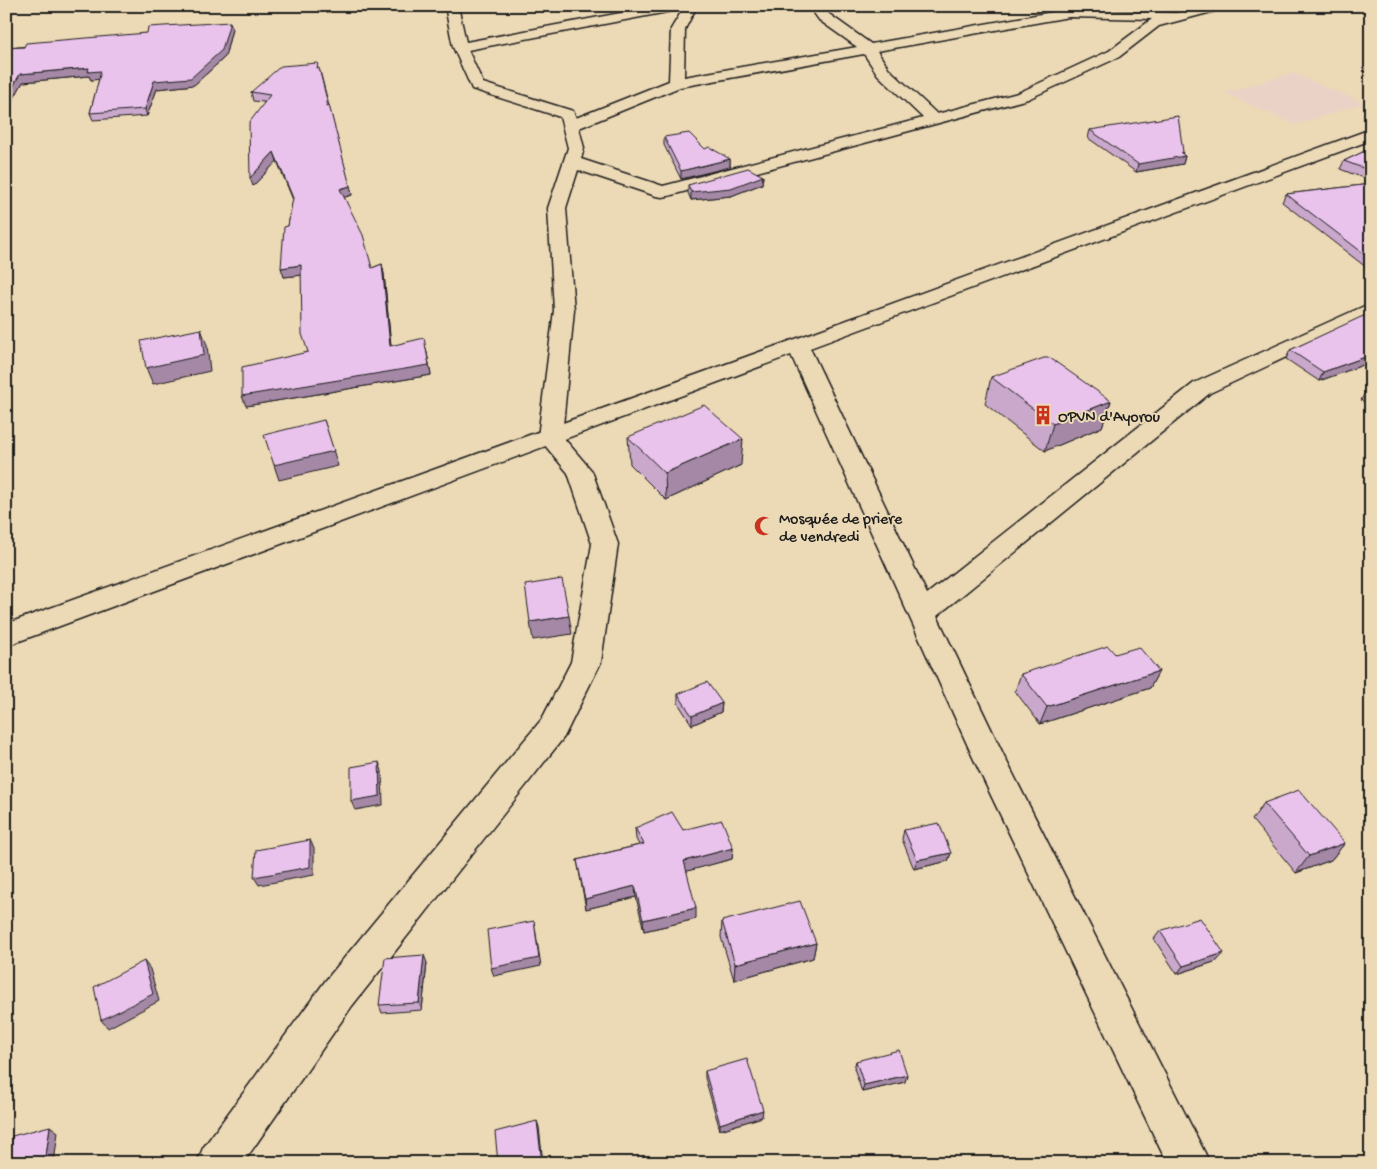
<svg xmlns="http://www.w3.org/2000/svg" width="1377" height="1169" font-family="'Gochi Hand',sans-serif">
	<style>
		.built { fill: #ebd2c6 }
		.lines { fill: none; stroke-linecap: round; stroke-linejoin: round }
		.minor-casing { stroke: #1c1c1c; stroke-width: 3 }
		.primary-casing { stroke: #1c1c1c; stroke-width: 3 }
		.minor { fill: #ecd9b6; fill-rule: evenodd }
		.primary { fill: #ecd9b6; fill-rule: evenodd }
		.wall { fill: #c9a8cc; stroke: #1c1c1c }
		.shaded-wall { fill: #a488a6; stroke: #1c1c1c }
		.building { fill: #eac3ed; stroke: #1c1c1c }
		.labels { text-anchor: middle; stroke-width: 4; stroke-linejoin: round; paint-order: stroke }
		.poi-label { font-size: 16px; fill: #1c1c1c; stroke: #ecd9b6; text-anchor: start }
	</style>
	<rect width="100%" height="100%" fill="#ecd9b6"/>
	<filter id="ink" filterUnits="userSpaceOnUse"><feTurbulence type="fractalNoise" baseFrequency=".02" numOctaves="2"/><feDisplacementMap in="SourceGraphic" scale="10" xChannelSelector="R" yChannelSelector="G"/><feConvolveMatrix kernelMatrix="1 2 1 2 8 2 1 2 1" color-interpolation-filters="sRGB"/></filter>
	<g filter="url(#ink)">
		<path class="built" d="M1292,73L1364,103L1296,125L1225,93Z"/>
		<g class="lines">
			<defs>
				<g id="minor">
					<path d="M445,6H458L466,42L658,6H697L685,29L684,77L857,47L819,20L809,6H822L829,14L871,44L1069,9L1176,13L1202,6H1224L1223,9L1159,26L1119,57L1028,99L668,196L662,197L656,196L578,170L566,208L574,310L562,436L592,471L618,544L601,662L564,737L352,1006L243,1163H197L203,1148L326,980L542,719L571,662L592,544L568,473L538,437L554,310L548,208L568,148L560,117L472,89L453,47ZM683,9L671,29L669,81L576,118L573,111L483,83L468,50ZM1069,17L1152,19L1109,51L1018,93L937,114L889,69L877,51ZM864,54L878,75L923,118L663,186L581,159L584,148L579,128L680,87Z"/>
					<path d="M1371,303V317L1210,393L937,616L1006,760L1210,1163H1167L976,764L787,346L790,341L798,340L806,341L809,346L927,594L1194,383Z"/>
				</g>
				<path id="primary" d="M1371,129V140L6,646V624L790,341Z"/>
			</defs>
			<use href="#minor" class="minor-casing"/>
			<use href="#primary" class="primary-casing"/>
			<use href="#minor" class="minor"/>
			<use href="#primary" class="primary"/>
		</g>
		<g class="wall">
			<path d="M232,29L225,57L194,85L157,89L147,116L93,120L90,113L99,79L91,80L89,76L23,82L13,100H6V48Z"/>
			<path d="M320,71L352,195L344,197L372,268L382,264L384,274L391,346L426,348L431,375L246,406L308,352L302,275L284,277L288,226L293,200L277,161L253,186L264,102L253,101L251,92Z"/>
			<path d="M1090,130L1185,156L1183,164L1136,172L1088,138Z"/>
			<path d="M664,137L730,159V167L681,179L664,145Z"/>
			<path d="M1371,148V181L1340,169L1344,161Z"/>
			<path d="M763,176L762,184L731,196L691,200L688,193V185Z"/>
			<path d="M1371,184V271L1282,202L1286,194Z"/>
			<path d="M1371,314V371L1363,365L1319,381L1286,359L1290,350Z"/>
			<path d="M991,377L1111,401L1102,427L1045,451L985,404Z"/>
			<path d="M1371,383V407L1361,400Z"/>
			<path d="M628,437L741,465L666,500L630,464Z"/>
			<path d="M1115,654L1159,671L1150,688L1040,724L1015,691L1021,674Z"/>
			<path d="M678,694L722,703L721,712L692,725L678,703Z"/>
			<path d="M1264,803L1345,843L1331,860L1296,873L1252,820Z"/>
			<path d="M635,828L683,830L733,848L732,859L686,871L696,919L644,931L636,897L586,909L577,860L639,845L636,839Z"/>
			<path d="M904,830L951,853L948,861L914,869L902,839Z"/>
			<path d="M722,921L816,943L813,958L734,980L721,937Z"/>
			<path d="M1160,931L1217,961L1177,974L1154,939Z"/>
			<path d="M427,963L422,1010L382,1013L379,1005Z"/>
			<path d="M856,1061L905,1082L862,1092L854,1068Z"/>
			<path d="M705,1071L762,1117L720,1130L705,1078Z"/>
		</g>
		<g class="shaded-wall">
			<path d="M230,22L232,29L225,57L194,85L157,89L147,116L145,109L154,81Z"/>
			<path d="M89,68L101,71L104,79L91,80L89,76L23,82L13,100L10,92L20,74Z"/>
			<path d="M274,152L277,161L253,186L250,178Z"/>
			<path d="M1183,152L1181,157L1185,156L1183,164L1136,172L1138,164Z"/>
			<path d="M730,159V167L681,179V171Z"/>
			<path d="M763,176L762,184L731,196L691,200V192Z"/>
			<path d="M350,186L352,195L342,198L340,189Z"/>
			<path d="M382,264L384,274L392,356L390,346Z"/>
			<path d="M301,265L304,275L284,277L281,268Z"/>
			<path d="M201,329L207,345L210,371L153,384L146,368Z"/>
			<path d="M426,348L431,375L246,406L242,396Z"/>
			<path d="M1368,356L1363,365L1319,381L1323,372Z"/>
			<path d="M1111,401L1102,427L1045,451L1053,424Z"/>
			<path d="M324,420L338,466L279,480L274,465Z"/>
			<path d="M743,439L741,465L666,500L665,473Z"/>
			<path d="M569,616L572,634L533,640L530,622Z"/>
			<path d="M1159,671L1150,688L1040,724L1047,707Z"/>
			<path d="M722,703L721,712L692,725V716Z"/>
			<path d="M379,762L382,771L383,805L355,810L351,801Z"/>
			<path d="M310,840L314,848V875L259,885L254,877Z"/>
			<path d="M1345,843L1331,860L1296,873L1309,856Z"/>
			<path d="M733,848L732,859L684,872V861Z"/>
			<path d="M951,853L948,861L914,869L917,860Z"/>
			<path d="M635,886L636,897L586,909L585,899Z"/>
			<path d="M696,908V919L644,931L643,920Z"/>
			<path d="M534,921L541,966L494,976L491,968Z"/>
			<path d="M816,943L813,958L734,980L735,964Z"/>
			<path d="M1224,953L1217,961L1177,974L1183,966Z"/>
			<path d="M424,955L427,963L422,1010L419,1003Z"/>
			<path d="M144,961L150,969L159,1001L108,1028L101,1020Z"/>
			<path d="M907,1075L905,1082L862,1092L864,1085Z"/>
			<path d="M763,1110L762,1117L720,1130V1124Z"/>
			<path d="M537,1121L539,1127L543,1163H542Z"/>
			<path d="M50,1126L58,1132L54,1163H45Z"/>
		</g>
		<g class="building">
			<path d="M230,22L222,50L191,78L154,81L145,109L90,113L101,71L88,72L89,68L20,74L10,92H6V48L24,47L26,43L147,33L148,27Z"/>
			<path d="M318,63L317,68H319L327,100V106L329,105L350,186L340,189L363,235L372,268L382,264L390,346L424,338L429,365L242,396V367L308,352L302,334L301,265L281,268L284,227L288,226L293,198L274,152L250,178L249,123L270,95L251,92L281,66Z"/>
			<path d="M1178,116L1183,152L1181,153L1185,156L1138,164L1090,130Z"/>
			<path d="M689,133L705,149L709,147L730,159L681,171L664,137Z"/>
			<path d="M1371,148V171L1344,161Z"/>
			<path d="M748,168L763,176L731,188L691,192L688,185Z"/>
			<path d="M1371,184V259L1286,194Z"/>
			<path d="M1371,314V358L1368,356L1323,372L1290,350L1361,317Z"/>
			<path d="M201,329L204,355L146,368L141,341Z"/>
			<path d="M1044,358H1050L1111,401L1053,424L991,377Z"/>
			<path d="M704,405L743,439L665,473L628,437Z"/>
			<path d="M324,420L334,451L274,465L264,435Z"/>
			<path d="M562,579L569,616L530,622L525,585Z"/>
			<path d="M1108,646L1115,654L1139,647L1159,671L1047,707L1021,674Z"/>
			<path d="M707,682L722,703L692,716L678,694Z"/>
			<path d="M379,762L380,796L351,801V767Z"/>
			<path d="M1299,790L1345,843L1309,856L1264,803Z"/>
			<path d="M672,812L683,830L722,820L733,848L684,861L696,908L643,920L635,886L585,899L577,860L644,844L635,828Z"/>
			<path d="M939,823L951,853L917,860L904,830Z"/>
			<path d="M310,840V867L254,877L256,850Z"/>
			<path d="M800,901L816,943L735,964L722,921Z"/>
			<path d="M1200,918L1224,953L1183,966L1160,931Z"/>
			<path d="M534,921L539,958L491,968L487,930Z"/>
			<path d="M424,955L419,1003L379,1005L385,958Z"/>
			<path d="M144,961L153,994L101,1020L94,987Z"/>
			<path d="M899,1050L907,1075L864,1085L856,1061Z"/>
			<path d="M747,1059L763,1110L720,1124L705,1071Z"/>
			<path d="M537,1121L542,1163H498L495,1132Z"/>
			<path d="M50,1126L45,1163H7L12,1136Z"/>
		</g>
	</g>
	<defs>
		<symbol id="building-bare" viewBox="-9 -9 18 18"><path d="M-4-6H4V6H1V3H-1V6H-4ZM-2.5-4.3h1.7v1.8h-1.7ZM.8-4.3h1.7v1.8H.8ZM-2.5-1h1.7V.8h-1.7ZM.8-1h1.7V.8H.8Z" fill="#c8321e" stroke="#ecd9b6" stroke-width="2.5" paint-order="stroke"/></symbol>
		<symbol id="mosque-bare" viewBox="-9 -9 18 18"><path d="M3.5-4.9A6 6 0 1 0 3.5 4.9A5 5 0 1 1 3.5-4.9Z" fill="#c8321e" stroke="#ecd9b6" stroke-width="2.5" paint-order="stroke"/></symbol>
	</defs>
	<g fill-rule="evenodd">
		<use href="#building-bare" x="1029" y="401" width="28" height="28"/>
		<use href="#mosque-bare" x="750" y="512" width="28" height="28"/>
	</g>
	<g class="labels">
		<g class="poi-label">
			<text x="1058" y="421">OPVN d'Ayorou</text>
			<text x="779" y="523">Mosquée de priere<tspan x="779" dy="18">de vendredi</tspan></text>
		</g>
	</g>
	<rect width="1377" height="1169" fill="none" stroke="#ecd9b6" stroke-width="25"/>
	<rect x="12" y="12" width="1352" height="1144" fill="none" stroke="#1c1c1c" stroke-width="2" filter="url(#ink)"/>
</svg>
